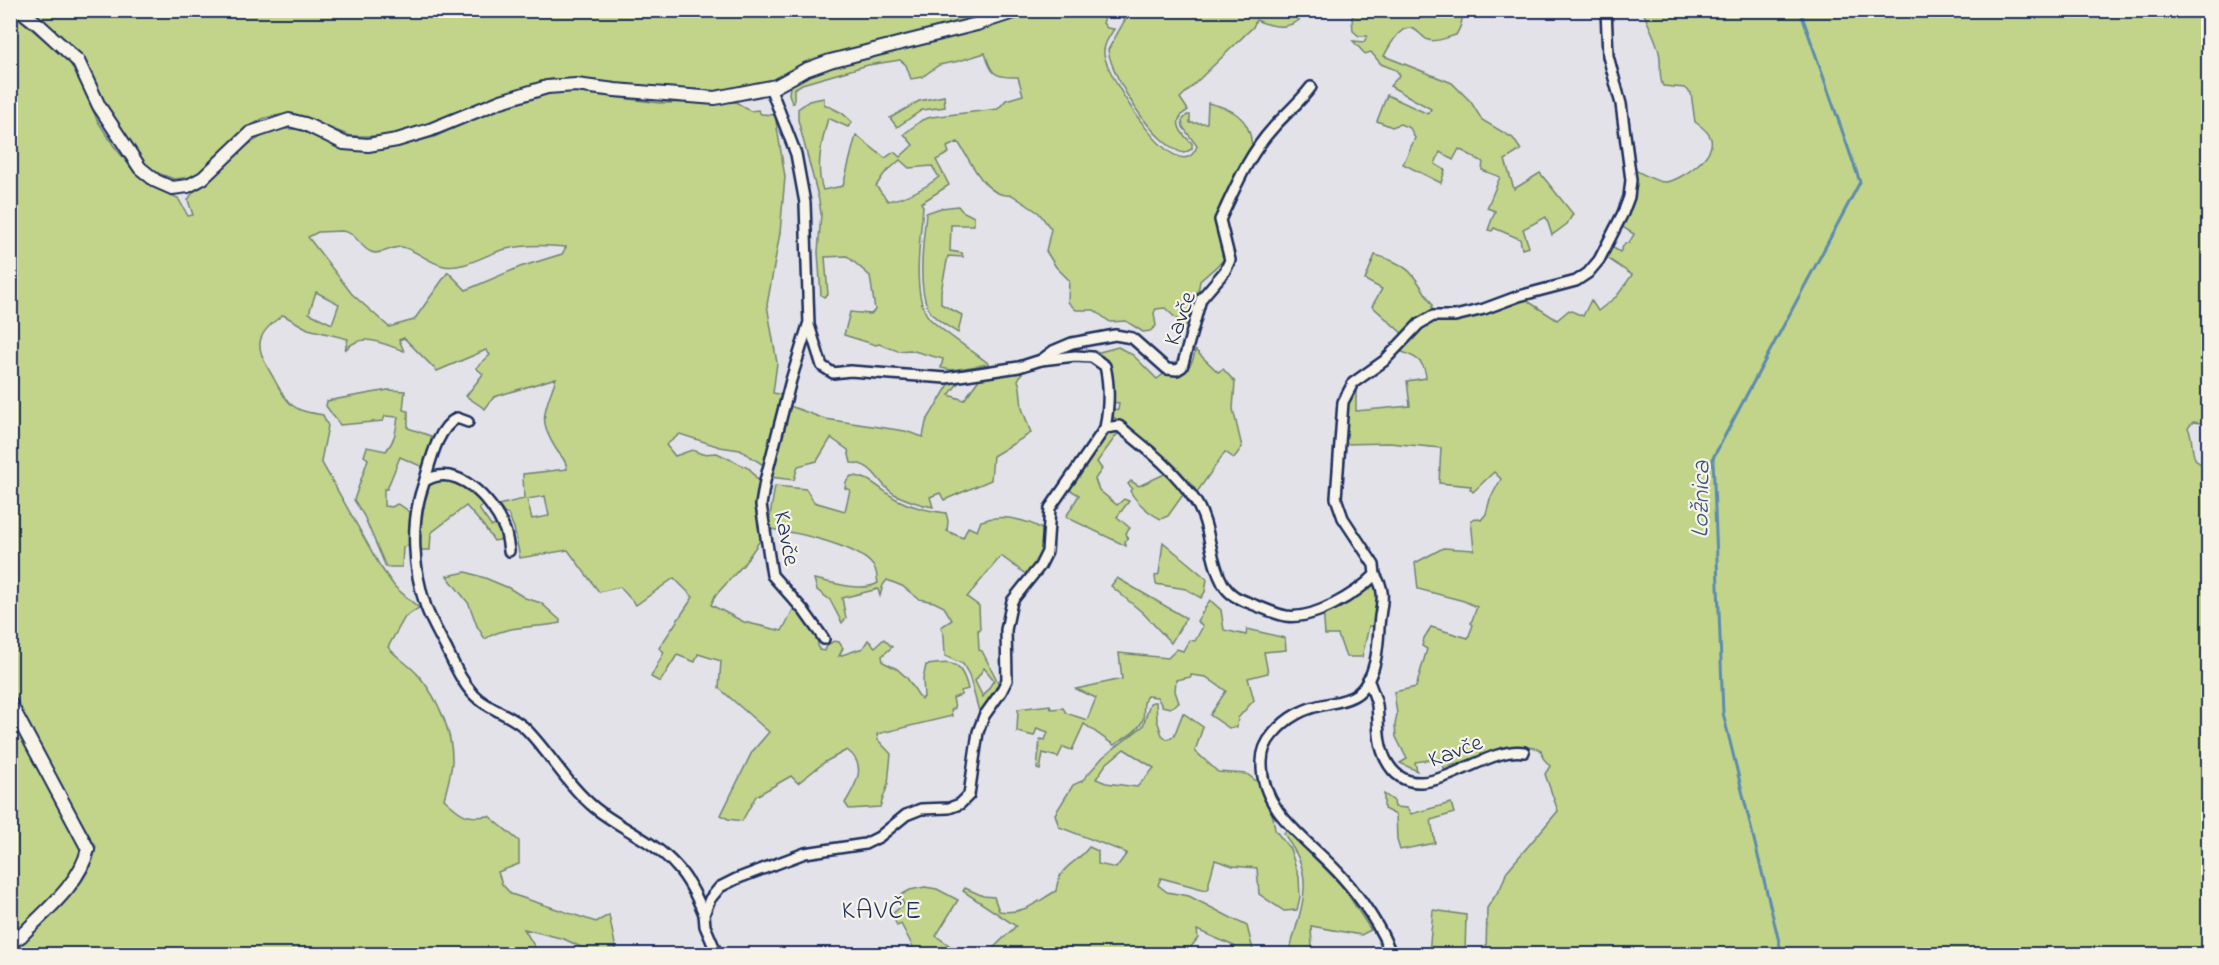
<svg xmlns="http://www.w3.org/2000/svg" width="2219" height="965" font-family="'Indie Flower',sans-serif">
	<style>
		.green { fill: #c2d489; stroke: #6e8274; stroke-width: 1.5; fill-rule: evenodd }
		.lines { fill: none; stroke-linecap: round; stroke-linejoin: round }
		.stream { stroke: #5b8bb0; stroke-width: 3 }
		.street-casing { stroke: #1b2f5e; stroke-width: 14 }
		.secondary-casing { stroke: #1b2f5e; stroke-width: 16 }
		.street { stroke: #f7f3e8; stroke-width: 9 }
		.secondary { stroke: #f7f3e8; stroke-width: 12 }
		.labels { text-anchor: middle; stroke-width: 4.5; stroke-linejoin: round; paint-order: stroke }
		.street-label { font-size: 24px; fill: #1b2f5e; stroke: #f7f3e8 }
		.water-label { font-size: 26px; font-style: italic; fill: #365580; stroke: #f7f3e8 }
		.quarter-label { font-size: 27px; letter-spacing: 1.5px; fill: #1b2f5e; stroke: #f7f3e8 }
	</style>
	<rect width="100%" height="100%" fill="#e4e2e9"/>
	<filter id="ink" filterUnits="userSpaceOnUse"><feTurbulence type="fractalNoise" baseFrequency=".0167" numOctaves="2"/><feDisplacementMap in="SourceGraphic" scale="12" xChannelSelector="R" yChannelSelector="G"/><feConvolveMatrix kernelMatrix="1 2 1 2 8 2 1 2 1" color-interpolation-filters="sRGB"/></filter>
	<g filter="url(#ink)">
		<g class="green">
			<path d="M1810,10L2208,11V424L2193,422L2188,428C2196,442 2186,463 2208,466V954H1486L1487,908L1501,887L1507,871L1558,811L1545,774L1550,766L1543,758L1541,750C1521,740 1465,761 1444,768L1441,758L1415,762L1417,771L1400,763L1407,759L1396,737L1395,725L1397,714L1394,692L1416,687L1427,649L1422,646L1424,638L1431,627L1468,638L1473,625L1471,623L1477,607L1464,601L1418,589L1415,563L1443,548L1474,550L1471,520L1476,518L1481,520L1486,514L1490,499L1501,479L1494,472L1473,492L1470,489L1471,486L1439,483L1441,448L1389,443L1345,444L1347,401L1356,383V411L1410,406L1407,381L1426,378C1425,359 1413,356 1397,350L1430,320L1528,294L1529,302L1557,320L1569,310L1583,316L1591,300L1598,311L1617,296L1632,275L1603,255L1610,246L1620,252L1625,243H1629L1634,234L1619,225L1631,168C1640,172 1656,183 1666,182C1681,180 1715,157 1711,139C1709,132 1701,126 1695,122L1691,93L1685,88L1663,86C1658,76 1662,64 1659,52C1656,38 1648,25 1643,11Z"/>
			<path d="M10,11L68,60L83,86L97,120L114,146L134,171L145,180L157,189L178,198L188,216L193,215L188,200L193,192L202,187L249,144L262,136L280,129H300L343,149L363,151L382,150L434,137L504,106L556,92H573L660,103L736,102L750,111L758,110L761,114L775,115L785,177L780,233L767,305L777,363L773,393L783,395L770,451L766,456L765,466L740,450L720,447L680,434L666,445L675,456L692,450L702,454L717,453L750,469L762,486L759,528L762,535L759,542L744,564L715,596L711,605L744,622L782,631L795,606L816,634L819,650L825,651L827,645L834,641L839,642L843,648L839,656L863,648L868,640L875,647L884,639L892,647L882,656L883,662L897,669L907,678L921,699L924,697L923,679L926,665C952,662 961,660 968,689L961,691V695L953,698L955,708L951,710L952,716L877,734L878,740L891,754L888,784L880,807L849,809L845,803C856,785 868,765 847,750L825,762L798,783L791,776L756,796L742,821L728,819L721,815L752,752L769,732L719,688L721,661L698,654L695,662L677,655L660,682L651,677L664,652L659,648L693,597L674,578L636,605L620,587L599,592L568,550L520,558L514,528L508,514H505L498,505L524,499L523,474L567,469C566,459 561,457 556,449C536,418 546,409 556,378L494,397L485,409L466,396L483,374L476,368L490,355L486,350L437,371L404,338L399,340L404,351C383,344 363,331 345,350L348,339L308,329L283,315C252,336 256,348 273,377C278,386 284,399 292,405C300,412 313,413 323,415L328,426L321,461L380,566L395,587L419,608L405,617L388,647C397,658 410,665 419,676C438,699 453,732 452,762C451,775 447,787 444,799C461,815 466,819 489,816L519,841V864L498,872L502,884L511,894L596,922L609,915L617,954H584L585,949L564,939L524,929L539,954H11V951C40,928 92,885 96,847L47,764L11,693L10,152L13,140C8,131 9,112 13,102L10,96ZM342,231C358,233 358,246 371,252C380,256 392,246 402,247C417,250 428,263 444,266C465,270 487,253 506,249C526,244 547,245 566,247L562,254L520,267L466,290L448,272L414,320L389,327L352,294L308,237L318,232ZM316,292L339,304L332,324L309,313ZM545,496L549,516L532,519L527,499Z"/>
			<path d="M29,11H1000L978,18L830,55L791,71L772,82L713,93L667,90L582,80L551,79L500,95L423,127L401,134L376,136H351L292,114L273,116L262,119L243,131L201,171L191,177L174,179L152,171L142,161L113,119L78,52Z"/>
			<path d="M1032,11H1107L1103,23L1107,28L1114,29C1109,37 1103,45 1104,54C1107,76 1179,195 1197,146L1183,127L1182,121L1187,115H1190V123H1207L1208,103C1234,109 1249,117 1252,145L1220,205L1217,219L1227,257L1200,281L1192,325L1184,326L1165,308L1156,309L1154,313L1156,326L1150,331L1143,332L1126,321L1110,322L1094,310H1076L1068,302L1069,280L1056,267L1046,251L1051,229L1039,213L1012,195C985,199 971,161 958,142L947,147L949,153L936,160L949,185L921,203L923,206C921,234 910,298 930,319C948,336 969,348 989,364L952,370L941,368L943,359L910,350L898,351L879,344L876,345L844,335L850,312L871,314L875,310L870,276L847,256L825,257L828,295L824,297L821,295L818,252L821,214L819,200L798,120V109L809,101L824,98V104L842,113L852,122L848,127L828,118C822,141 815,167 823,190L843,186L856,135L885,158L894,152L900,157L913,145L904,134L922,120L931,117L998,109L1006,100L1023,95L1018,77C994,78 991,74 985,53L959,61L939,65L922,77L911,79L906,65L900,60L868,65L802,84L794,89V103H792L789,94L790,86L815,71L980,29ZM900,160L909,168L932,166L939,177C923,190 908,197 888,201L876,186L884,174Z"/>
			<path d="M1130,11V10L1308,11C1294,30 1276,29 1256,20L1253,27L1180,98L1188,110C1171,120 1180,133 1192,143V149L1184,153C1155,147 1112,78 1108,50Z"/>
			<path d="M1355,11H1461C1464,19 1461,27 1456,35C1448,37 1436,43 1428,40C1423,38 1419,31 1413,29C1401,23 1389,47 1384,56L1452,83L1471,102L1482,120L1513,138L1521,150L1505,160L1514,189L1540,173L1573,214L1567,224L1552,235L1546,217L1523,229L1529,247L1522,249L1520,239L1494,228L1492,231L1488,230L1495,211L1487,208L1500,177L1482,170L1483,162L1459,149L1453,160L1440,152L1435,164L1445,170L1441,183L1403,164L1415,138L1410,128L1400,124L1392,127L1377,121L1387,95L1428,114L1431,109L1390,86L1400,75L1396,70L1381,64L1371,52L1365,54L1353,41L1364,42L1367,36H1359L1353,31L1352,18Z"/>
			<path d="M944,96L945,107L922,110L897,127L890,118L919,101Z"/>
			<path d="M958,206L962,211L974,217V225H951L950,251L962,253L963,257L948,256L941,291V304L962,315L958,333C949,327 939,322 932,314C915,294 924,238 926,213L941,208Z"/>
			<path d="M1375,255C1410,264 1414,275 1432,304V309L1404,335L1372,306L1382,289L1365,280Z"/>
			<path d="M1118,347L1133,355L1157,379L1166,372L1177,376C1188,369 1194,363 1195,350L1218,372L1223,369L1235,382L1233,409L1242,447L1234,458L1225,452L1195,495C1173,464 1146,437 1113,417L1111,408L1118,410L1119,403L1112,402V392L1115,390L1111,371L1103,356L1096,353Z"/>
			<path d="M1023,371L1018,380L1020,387L1022,408L1031,433L993,456L991,480L944,500L940,493L930,497L933,507C921,505 907,500 896,495C877,485 876,463 851,463L848,450L831,438L817,461L798,466L794,480L770,477L790,406L825,419L905,431L923,437L926,422L951,381ZM980,378L964,400L949,395L958,383Z"/>
			<path d="M388,390L405,391L403,410L408,411V428L431,436L430,450L425,468L400,457L387,489H384V506L392,507L397,504C416,510 413,528 414,545L403,547L402,567H386L364,516L354,500L368,459L364,456L367,447L386,451C395,440 396,431 398,417L385,416L383,421L340,425L326,406L327,401Z"/>
			<path d="M1107,429H1121L1097,462L1102,469L1095,479L1099,490L1117,505L1124,499L1129,501L1117,517L1130,528L1126,533L1128,539L1125,541L1126,546L1066,517L1079,495L1065,487Z"/>
			<path d="M448,472L486,503L479,509L491,526L505,524L507,534L499,540L494,541L483,525L466,506L431,533L430,550H419L418,513L428,478Z"/>
			<path d="M1169,472L1185,492L1168,516L1161,519C1150,514 1136,502 1130,491L1132,488L1128,484L1131,481L1139,486Z"/>
			<path d="M851,476C869,475 880,490 896,499C911,507 929,511 946,513L948,521L947,531L963,538L968,527L977,531L981,521C986,520 991,518 994,518C1009,516 1035,522 1045,532C1047,551 1039,561 1027,575L1001,556L967,597L979,606L980,630H978L979,650L982,651L999,684L980,715L969,675L963,664L945,656L944,636L941,627L952,620L944,607L934,602L919,599L902,586L887,580L883,585L880,596L878,589L842,598L846,618L842,623L830,600L817,590L814,579C832,582 861,593 878,583C877,579 877,573 875,569C864,546 794,532 770,529L769,522L775,486L806,489L814,502L845,511L850,490L845,488L846,482ZM984,668L994,680L983,697L975,681Z"/>
			<path d="M1163,542L1207,579L1205,592L1201,598L1186,589L1156,584L1155,576L1159,574Z"/>
			<path d="M466,572L485,578L509,588L525,598L541,603L560,620V623C535,629 507,624 485,639L477,626L469,604L447,576Z"/>
			<path d="M1117,578L1186,618L1171,643L1143,613L1111,586Z"/>
			<path d="M1373,582L1378,585L1379,593L1375,626H1369L1362,657H1346L1338,635H1325L1323,608Z"/>
			<path d="M1210,600L1221,610L1224,630L1246,635L1247,629L1285,638L1286,650L1264,652L1268,673L1248,678L1254,700L1238,718L1237,727L1229,728L1210,715L1226,691L1206,677L1191,675V677L1176,680L1175,691L1179,703L1170,708L1162,706L1157,697L1147,696C1141,703 1145,711 1143,719C1139,731 1124,738 1114,745L1084,724L1072,750L1063,747L1058,757L1043,753L1040,770L1037,769L1040,739L1045,740L1048,732L1037,728L1034,736L1017,732L1018,709L1050,705L1051,709L1063,708L1066,713L1087,720L1096,698L1076,689L1122,679L1119,653L1168,658L1177,649L1183,651L1189,640L1195,641L1203,626L1197,621Z"/>
			<path d="M1153,702H1156L1157,720L1162,735L1167,739L1174,736L1183,713L1203,727L1195,751L1218,772L1247,774L1261,785L1273,817L1275,830L1290,849L1299,877L1300,897L1297,910L1284,911L1259,894L1257,868L1233,866L1215,860L1209,882V888L1206,890L1161,878L1158,885L1167,892L1189,896L1247,926L1254,954H1232L1234,946L1197,930L1198,938L1187,952L1174,954H987L1016,926L963,891L965,888L983,896L994,897L999,911C1024,915 1036,902 1056,891C1059,864 1076,865 1089,847L1098,851V864L1116,868L1127,853L1059,827L1055,814L1073,785L1082,781L1103,757L1143,726L1150,703ZM1124,749L1154,768L1137,787L1106,783L1096,779L1106,764Z"/>
			<path d="M10,713L84,850L70,878L19,931L10,937Z"/>
			<path d="M1384,794L1394,801L1395,807L1407,808L1411,814L1451,803L1454,813L1431,820L1435,843L1400,850L1397,840L1396,815L1384,809Z"/>
			<path d="M1287,830L1343,887L1371,930L1361,935L1311,926L1312,948L1334,954H1289C1295,925 1312,892 1300,862C1296,851 1289,843 1284,833Z"/>
			<path d="M925,887L937,889L958,900L936,936L962,954H911L910,950L913,947L901,924L897,926L892,914L904,904L899,896L910,890Z"/>
			<path d="M1433,910L1466,915L1465,954H1429Z"/>
		</g>
		<g class="lines">
			<path class="stream" d="M1782,954L1723,713L1713,458L1860,182L1800,10"/>
			<defs>
				<g id="street">
					<path d="M770,87L796,154L805,203L809,325L822,366L833,373L850,371L946,378L1019,367L1041,360L1053,351L1072,343L1115,335L1132,338L1167,369L1177,370L1182,367L1201,299L1225,271L1230,260L1220,220C1235,188 1249,154 1273,128C1285,114 1300,102 1311,87"/>
					<path d="M808,325L791,380L765,481L761,505L772,575L804,611L824,639"/>
					<path d="M1041,360L1075,356L1092,357L1105,366C1110,387 1109,407 1105,428"/>
					<path d="M468,422L457,418C436,429 430,465 423,486C410,523 413,570 426,607C431,621 439,634 446,648C454,664 461,681 474,695C488,710 512,714 527,730C551,755 568,786 595,808C621,829 655,841 677,867C689,880 697,897 704,914"/>
					<path d="M425,481C457,461 492,500 504,528C507,534 508,544 509,551"/>
					<path d="M1375,575C1388,594 1380,605 1379,627C1378,648 1376,679 1357,694C1349,700 1337,702 1327,704C1305,708 1288,716 1273,734C1266,742 1262,751 1262,762C1260,814 1314,843 1343,878C1361,898 1382,929 1391,954"/>
					<path d="M1368,679C1371,687 1375,696 1377,705C1379,724 1377,743 1386,760C1415,817 1481,745 1524,752"/>
					<path d="M717,954L705,926L704,914L710,899L720,887L736,879L805,853L865,844L879,837L906,815L921,809L949,808L960,804L969,795L978,732L984,716L1001,692L1007,680L1006,630L1012,601L1040,566L1047,552L1050,508L1105,428L1119,426C1147,449 1174,469 1194,499C1212,525 1208,557 1223,584C1230,596 1239,599 1252,604C1263,608 1275,614 1286,616C1314,620 1356,594 1375,575L1374,565L1343,518L1336,498L1343,402L1353,383L1384,361L1419,324L1433,316H1455L1484,309L1519,296L1576,281L1588,273L1599,260L1623,213L1629,197L1631,180L1621,104L1608,56L1606,10"/>
				</g>
				<g id="secondary">
					<path d="M20,10L39,25L78,61L99,106L140,168L156,181L172,188L188,186L203,178L250,133L289,120L305,124L344,143L368,145L397,140L430,130L501,101L547,87L576,85L615,90L715,98L776,86L805,70L830,61L977,24L1020,10"/>
					<path d="M10,703L88,849C80,884 45,911 21,936L10,943"/>
				</g>
			</defs>
			<use href="#street" class="street-casing"/>
			<use href="#secondary" class="secondary-casing"/>
			<use href="#street" class="street"/>
			<use href="#secondary" class="secondary"/>
		</g>
	</g>
	<g class="labels">
		<g class="street-label">
			<text transform="translate(1179 318) rotate(-71)" y="8">Kavče</text>
			<text transform="translate(788 538) rotate(79)" y="8">Kavče</text>
			<text transform="translate(1455 750) rotate(-21)" y="8">Kavče</text>
		</g>
		<g class="water-label">
			<text transform="translate(1699 499) rotate(-89)" y="9">Ložnica</text>
		</g>
		<g class="quarter-label">
			<text x="882" y="918">KAVČE</text>
		</g>
	</g>
	<rect width="2219" height="965" fill="none" stroke="#f7f3e8" stroke-width="36"/>
	<rect x="18" y="18" width="2183" height="929" fill="none" stroke="#1b2f5e" stroke-width="2" filter="url(#ink)"/>
</svg>
